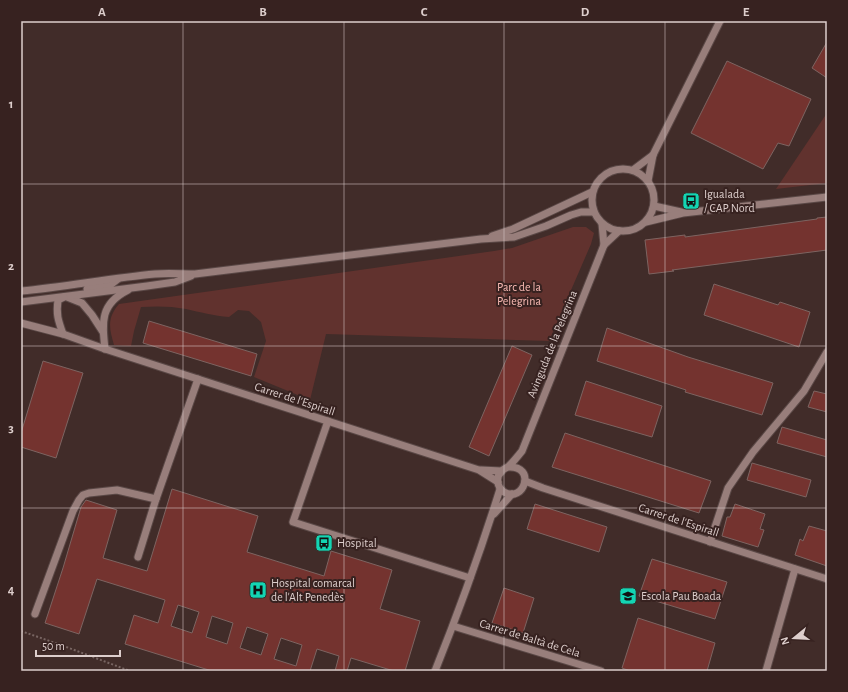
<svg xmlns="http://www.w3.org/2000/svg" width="848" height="692" font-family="'Alegreya Sans',sans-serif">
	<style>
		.green { fill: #61322e }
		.building { fill: #74332f; stroke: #7d6461; fill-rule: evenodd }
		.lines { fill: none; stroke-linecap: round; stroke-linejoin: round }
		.minor-casing { stroke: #5a4846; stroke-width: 9 }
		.path { stroke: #786562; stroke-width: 2; stroke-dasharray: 2 2; stroke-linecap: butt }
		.minor { stroke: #987e7b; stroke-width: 7 }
		.grid { fill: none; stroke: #ddcecc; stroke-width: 1; stroke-opacity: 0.55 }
		.labels { text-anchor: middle; stroke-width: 4; stroke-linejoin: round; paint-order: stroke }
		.poi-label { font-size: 12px; fill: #ddcecc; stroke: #372220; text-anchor: start }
		.park-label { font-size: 12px; fill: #fbbcb5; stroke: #372220 }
		.street-label { font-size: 12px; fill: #ddcecc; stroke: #372220 }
		.neatline { fill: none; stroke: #ddcecc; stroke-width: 1.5 }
		.grid-label { font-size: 13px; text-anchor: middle; font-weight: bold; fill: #ddcecc }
	</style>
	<rect width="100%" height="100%" fill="#412c29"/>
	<g class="green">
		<path d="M827,113V183L776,189Z"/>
		<path d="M573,227H586L594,233L591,244L549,341L326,334L310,400L254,377L266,341L261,322L249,311L238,310L229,317C214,316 200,312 186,309C171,306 156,306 141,307L134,331L131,346L114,345C109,328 107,318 119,304L494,251L512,248Z"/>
	</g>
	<g class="building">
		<path d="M827,42V78L812,68Z"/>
		<path d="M727,61L811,99L789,146L778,143L763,169L691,133Z"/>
		<path d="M827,217V250L672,270L674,271L649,274L645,240L685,235V237L817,219V218Z"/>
		<path d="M714,284L778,305L780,302L810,312L799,347L704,315Z"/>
		<path d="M149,321L257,354L251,376L143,343Z"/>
		<path d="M607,328L688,357L773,383L762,415L685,392L686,390L597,361Z"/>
		<path d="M512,346L532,355L489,456L469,447Z"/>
		<path d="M43,361L83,373L56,458L21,447V433Z"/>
		<path d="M586,381L662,406L652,437L575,415Z"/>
		<path d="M814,391L827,394V412L808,407Z"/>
		<path d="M782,427L827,440V457L777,443Z"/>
		<path d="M565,433L711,481L699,513L552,467Z"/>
		<path d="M752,463L811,480L806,497L747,480Z"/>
		<path d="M172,489L258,516L247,552L324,576L331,551L392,570L380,609L420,621L405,671H394L351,658L347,671H335L339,656L317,649L310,671H212L125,644L134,615L158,623L165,600L97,579L79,634L45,623L63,568L81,507L86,500L117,510L103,558L147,571ZM178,605L199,612L192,633L171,626ZM212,616L233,623L227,644L206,637ZM247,627L268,634L261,655L240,648ZM281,638L302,645L296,666L274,659Z"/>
		<path d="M535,504L607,527L599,552L527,529Z"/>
		<path d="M735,504L765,514L760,529L764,530L758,547L722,536L727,517H730Z"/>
		<path d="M809,526L827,531V566L795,555L800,539L803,541Z"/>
		<path d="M652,559L727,582L715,619L639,596Z"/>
		<path d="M504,588L534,598L523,633L492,623Z"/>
		<path d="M638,618L715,643L707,671H630L622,668Z"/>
	</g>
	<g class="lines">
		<defs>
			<g id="minor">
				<circle cx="623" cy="200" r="31"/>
				<path d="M633,170L653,155"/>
				<path d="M648,181L653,155L720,21"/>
				<path d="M654,206L681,212"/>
				<path d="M646,222L683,213L827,197"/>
				<path d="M602,224L604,245"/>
				<path d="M492,236L513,229L592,192"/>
				<path d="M87,289L109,286L118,279"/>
				<path d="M21,291C66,287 110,278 155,274C168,273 181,274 195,274L481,239L514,237L546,226L571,215L581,212H594"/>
				<path d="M67,297L82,303L92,315L103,332"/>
				<path d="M21,302L147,286L175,282L191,276"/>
				<path d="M21,323L63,334L105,349L479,470L498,482"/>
				<path d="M63,334C58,320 56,314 58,300L64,297"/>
				<path d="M105,349C102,322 100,304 128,290"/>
				<path d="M328,421L293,522L470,578"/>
				<path d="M508,467C537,465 524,504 504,492C497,487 495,477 502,471C504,468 507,468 509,466C514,461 518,456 522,451L604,245L619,231"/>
				<path d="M481,470L501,471"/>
				<path d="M525,481L543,488L827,579"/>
				<path d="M494,514L512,494"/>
				<path d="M710,542L728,488L753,452L804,391L827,352"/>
				<path d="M138,557L156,499L198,379"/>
				<path d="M35,614L73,511L79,500L83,495L89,493L117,490L156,499"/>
				<path d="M453,626L601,671"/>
				<path d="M435,671C459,611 481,550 500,489"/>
				<path d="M766,671L795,569"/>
			</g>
		</defs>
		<use href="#minor" class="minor-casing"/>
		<path class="path" d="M21,631L61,645L130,671"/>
		<use href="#minor" class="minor"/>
	</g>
	<path class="grid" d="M183,21V671M344,21V671M504,21V671M665,21V671M21,184H827M21,346H827M21,508H827"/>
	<defs>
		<symbol id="bus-square" viewBox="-11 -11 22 22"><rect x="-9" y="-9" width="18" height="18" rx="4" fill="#13d5b3" stroke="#372220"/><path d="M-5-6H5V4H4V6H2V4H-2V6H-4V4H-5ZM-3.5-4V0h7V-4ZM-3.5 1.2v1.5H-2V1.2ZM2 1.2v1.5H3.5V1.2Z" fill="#111"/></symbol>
		<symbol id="hospital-square" viewBox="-11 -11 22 22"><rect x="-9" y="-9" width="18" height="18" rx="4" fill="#13d5b3" stroke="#372220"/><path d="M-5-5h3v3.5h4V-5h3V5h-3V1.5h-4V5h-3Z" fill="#111"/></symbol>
		<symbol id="school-square" viewBox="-11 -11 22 22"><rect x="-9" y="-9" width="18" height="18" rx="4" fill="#13d5b3" stroke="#372220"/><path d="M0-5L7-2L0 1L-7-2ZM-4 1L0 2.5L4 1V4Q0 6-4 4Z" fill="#111"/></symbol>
	</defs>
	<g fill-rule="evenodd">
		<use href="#bus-square" x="681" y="191" width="20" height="20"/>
		<use href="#bus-square" x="314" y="533" width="20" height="20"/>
		<use href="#hospital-square" x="248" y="580" width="20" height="20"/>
		<use href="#school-square" x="618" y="586" width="20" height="20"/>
	</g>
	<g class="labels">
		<g class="poi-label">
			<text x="704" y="198">Igualada<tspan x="704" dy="14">/ CAP Nord</tspan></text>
			<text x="337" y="547">Hospital</text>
			<text x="271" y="587">Hospital comarcal<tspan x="271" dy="14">de l'Alt Penedès</tspan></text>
			<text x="641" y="600">Escola Pau Boada</text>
		</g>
		<g class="park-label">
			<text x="519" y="291">Parc de la<tspan x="519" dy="14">Pelegrina</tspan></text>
		</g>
		<g class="street-label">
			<text transform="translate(552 344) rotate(-68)" y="4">Avinguda de la Pelegrina</text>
			<text transform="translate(295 399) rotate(18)" y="4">Carrer de l'Espirall</text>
			<text transform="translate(679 520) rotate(18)" y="4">Carrer de l'Espirall</text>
			<text transform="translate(530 638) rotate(17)" y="4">Carrer de Baltà de Cela</text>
		</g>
	</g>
	<rect width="848" height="692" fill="none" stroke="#372220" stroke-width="44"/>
	<g transform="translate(794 638) rotate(252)" stroke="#372220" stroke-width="3" paint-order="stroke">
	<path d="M0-3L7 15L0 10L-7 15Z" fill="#ddcecc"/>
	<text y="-6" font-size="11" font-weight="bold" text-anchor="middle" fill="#ddcecc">N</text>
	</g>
	<path d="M36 650v6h84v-6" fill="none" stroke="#ddcecc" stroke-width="2"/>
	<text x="42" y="650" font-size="12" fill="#ddcecc" stroke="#372220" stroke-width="3" paint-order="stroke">50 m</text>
	<rect x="22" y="22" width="804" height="648" class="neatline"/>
	<g class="grid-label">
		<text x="102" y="16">A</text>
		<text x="263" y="16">B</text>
		<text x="424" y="16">C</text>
		<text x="585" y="16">D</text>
		<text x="746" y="16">E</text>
		<text x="11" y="108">1</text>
		<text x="11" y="270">2</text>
		<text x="11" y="432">3</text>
		<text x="11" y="594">4</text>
	</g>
</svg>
